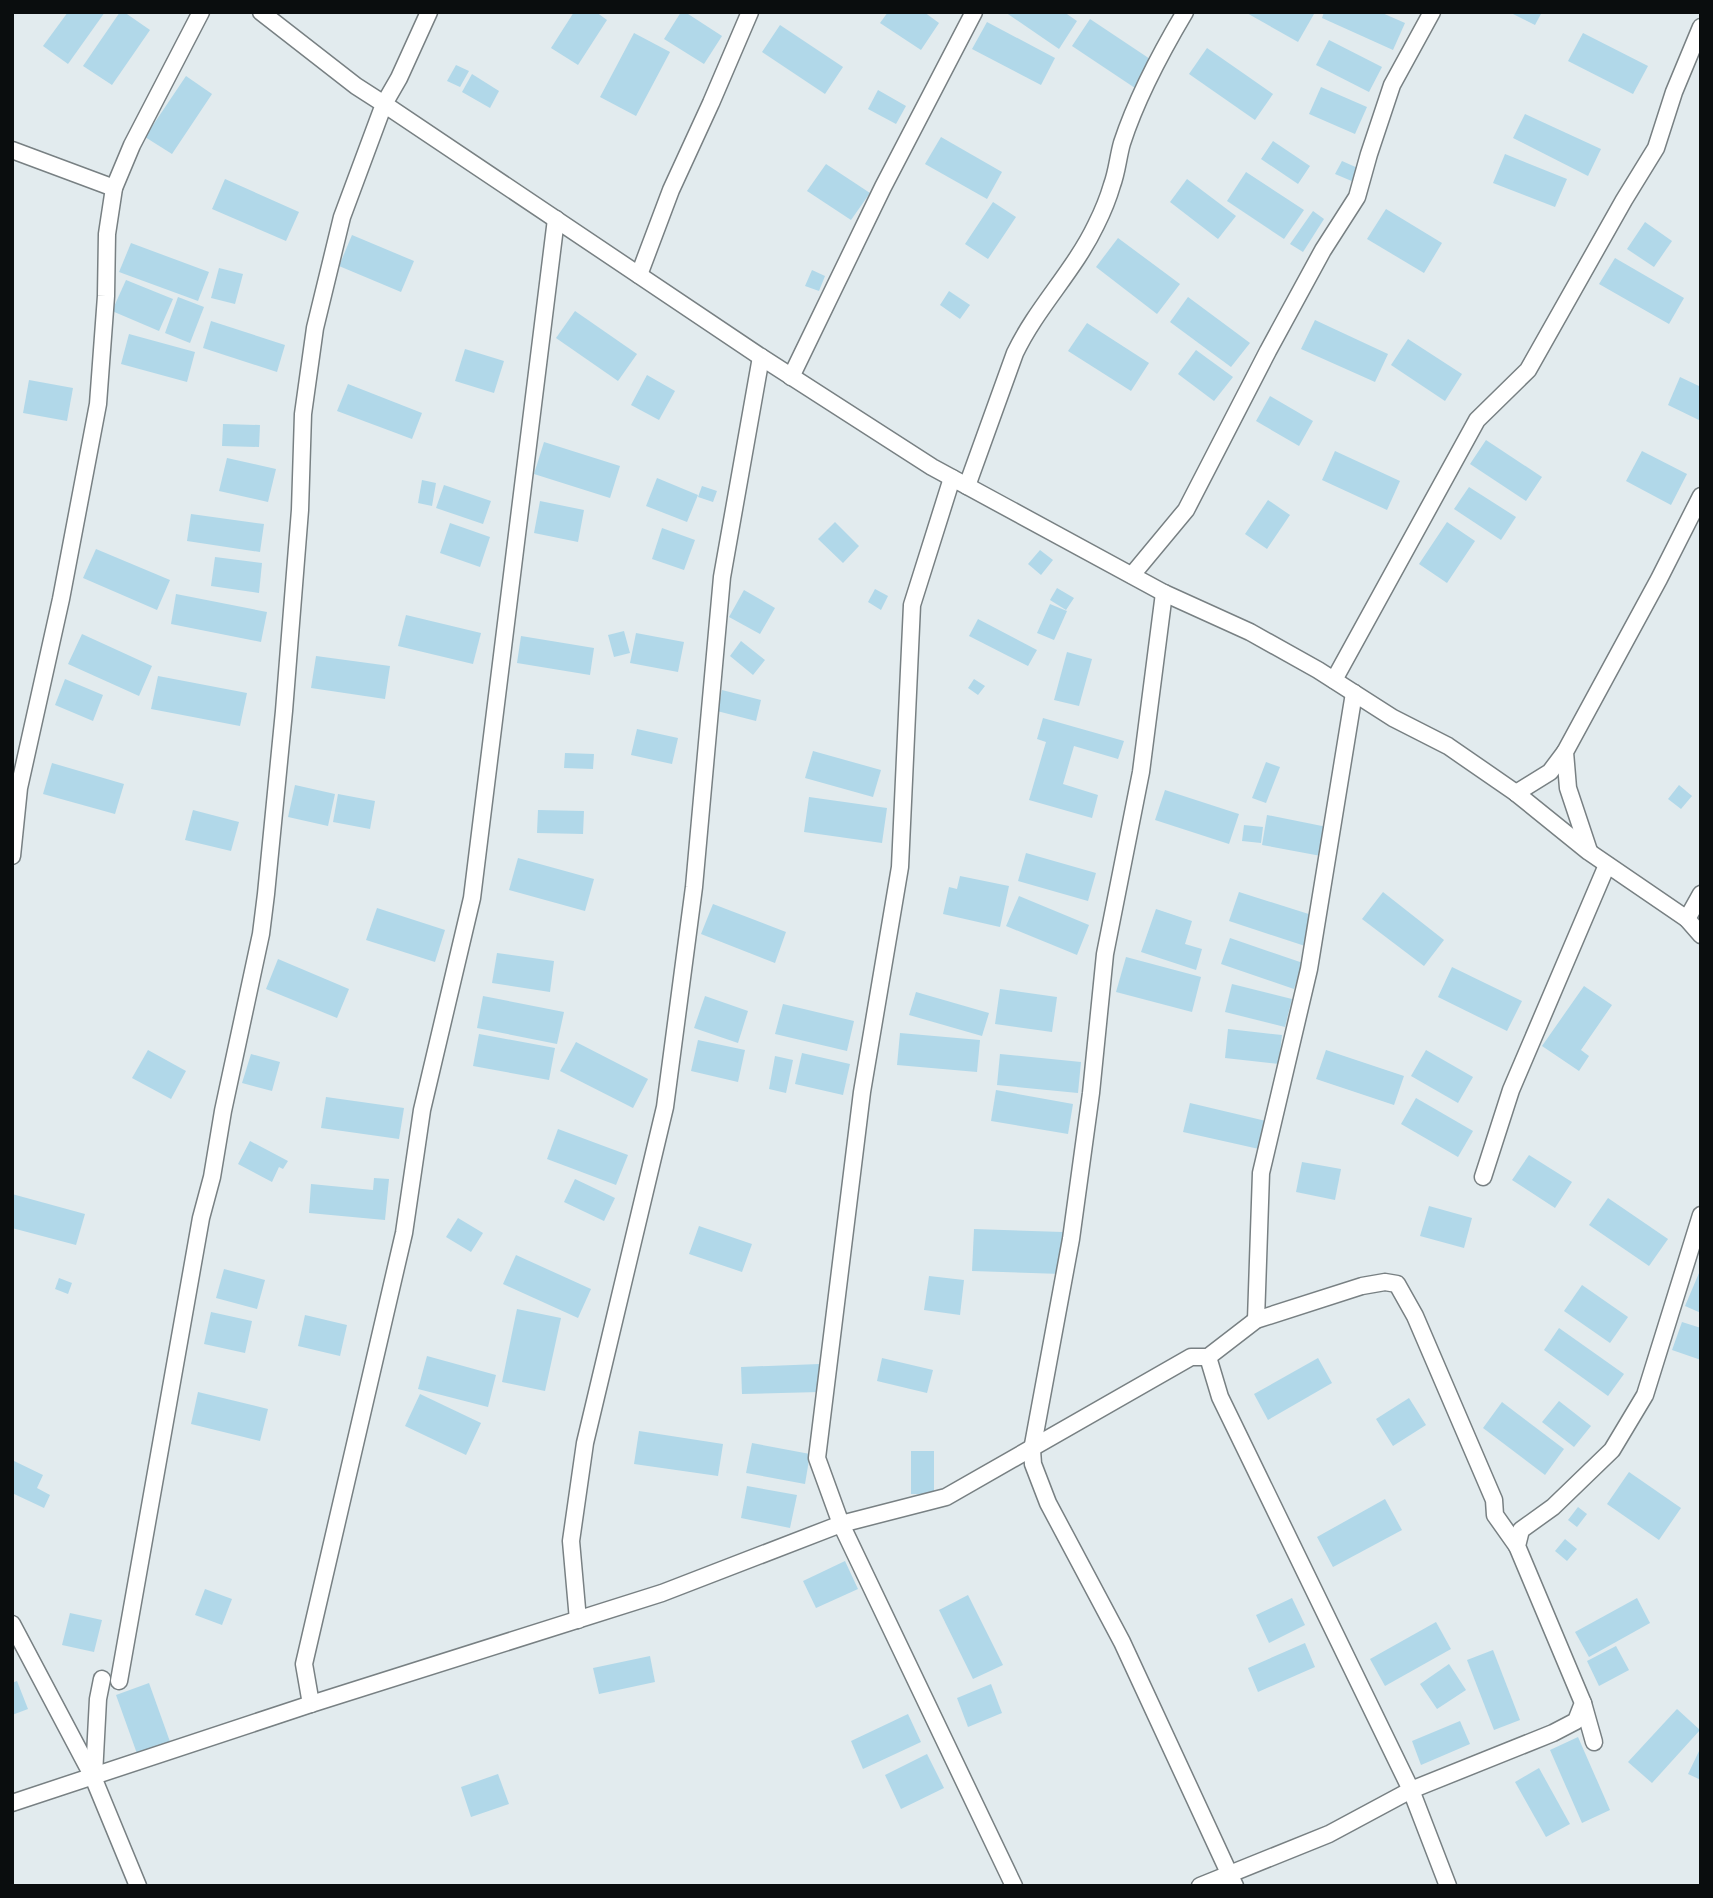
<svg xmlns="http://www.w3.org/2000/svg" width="1713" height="1898" font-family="'PT Sans Narrow',sans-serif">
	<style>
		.building { fill: #b1d8e9 }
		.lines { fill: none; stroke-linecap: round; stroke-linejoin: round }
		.street-casing { stroke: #788083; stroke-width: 19 }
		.street { stroke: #fff; stroke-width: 16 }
	</style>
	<rect width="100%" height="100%" fill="#e2ebee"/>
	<g class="building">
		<path d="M68,12H105L68,64L43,46Z"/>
		<path d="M120,12H124L150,30L112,85L83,66Z"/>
		<path d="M574,12H596L607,20L578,65L551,48Z"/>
		<path d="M681,12H685L722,36L704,64L664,39Z"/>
		<path d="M888,12H924L939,23L921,50L880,23Z"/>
		<path d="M1005,12H1064L1077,21L1059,49Z"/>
		<path d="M1245,12H1311L1314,14L1298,42Z"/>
		<path d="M1324,12H1380L1405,23L1393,50L1322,18Z"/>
		<path d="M1509,12H1542L1535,25Z"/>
		<path d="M1090,19L1153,61L1135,88L1072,46Z"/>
		<path d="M987,22L1055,58L1041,85L972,49Z"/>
		<path d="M780,25L843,67L825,94L762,52Z"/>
		<path d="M634,33L670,52L636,116L600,97Z"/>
		<path d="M1583,33L1648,66L1633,94L1568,61Z"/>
		<path d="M1329,40L1382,67L1369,92L1316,65Z"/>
		<path d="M1207,48L1273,94L1255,120L1189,74Z"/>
		<path d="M456,65L469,71L460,87L447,81Z"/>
		<path d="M472,74L499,91L490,108L462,92Z"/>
		<path d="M186,76L212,94L172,154L145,137Z"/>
		<path d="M1321,87L1367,107L1355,134L1309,114Z"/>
		<path d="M878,90L906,106L896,124L868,109Z"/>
		<path d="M1525,114L1601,149L1588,176L1513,138Z"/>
		<path d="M941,137L1002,172L987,199L925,164Z"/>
		<path d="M1273,141L1310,166L1298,184L1261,159Z"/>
		<path d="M1505,154L1567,179L1555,207L1493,183Z"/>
		<path d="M1342,161L1360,169L1354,182L1335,174Z"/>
		<path d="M826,164L870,193L851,220L807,191Z"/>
		<path d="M1246,172L1304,210L1284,239L1227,201Z"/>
		<path d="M225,179L299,212L286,241L212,209Z"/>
		<path d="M1187,179L1236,216L1218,239L1170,202Z"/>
		<path d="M993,202L1016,217L988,259L965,244Z"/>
		<path d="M1386,209L1442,243L1424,273L1367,239Z"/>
		<path d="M1313,211L1324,219L1303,252L1290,244Z"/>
		<path d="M1645,222L1672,241L1654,267L1627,249Z"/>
		<path d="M352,235L414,261L401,292L339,266Z"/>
		<path d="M1118,238L1180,284L1157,314L1096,267Z"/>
		<path d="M131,243L209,272L198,301L119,272Z"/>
		<path d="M1615,258L1684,298L1669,324L1599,284Z"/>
		<path d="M219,268L243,274L235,304L211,298Z"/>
		<path d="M812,270L825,276L819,291L805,286Z"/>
		<path d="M126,280L173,299L159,331L112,311Z"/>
		<path d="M949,291L970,305L960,319L940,305Z"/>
		<path d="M178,297L204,307L190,343L165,333Z"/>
		<path d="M1188,297L1250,343L1231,367L1170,322Z"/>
		<path d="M575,311L637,354L618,381L556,338Z"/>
		<path d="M1315,320L1388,354L1375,382L1301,349Z"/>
		<path d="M211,321L285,345L277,372L203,348Z"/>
		<path d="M1087,323L1149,363L1131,391L1068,351Z"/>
		<path d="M129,334L195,352L187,382L121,364Z"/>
		<path d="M1408,339L1462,374L1445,401L1391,365Z"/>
		<path d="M465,349L504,361L494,393L455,381Z"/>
		<path d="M1196,350L1233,377L1214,401L1178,374Z"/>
		<path d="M647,375L675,391L659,420L631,405Z"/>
		<path d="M1680,377L1701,387V421L1668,405Z"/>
		<path d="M29,380L73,388L67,421L23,413Z"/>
		<path d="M348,384L422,413L412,439L337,411Z"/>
		<path d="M1270,396L1313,421L1299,446L1256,421Z"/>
		<path d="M223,424L260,425L259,447L222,446Z"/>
		<path d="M1486,440L1542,477L1526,501L1470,464Z"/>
		<path d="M544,442L620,466L610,498L534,474Z"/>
		<path d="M1335,451L1400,481L1387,510L1322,480Z"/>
		<path d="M1642,451L1687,474L1671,505L1626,481Z"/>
		<path d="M227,458L276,469L268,502L219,491Z"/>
		<path d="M657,478L698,495L687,522L646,506Z"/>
		<path d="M422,480L436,483L432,506L418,503Z"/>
		<path d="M444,485L491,501L483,524L436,508Z"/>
		<path d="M702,486L717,491L713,502L698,497Z"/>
		<path d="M1469,487L1516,517L1501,540L1454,509Z"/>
		<path d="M1268,500L1290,515L1267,549L1245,534Z"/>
		<path d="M540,501L584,510L578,542L534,533Z"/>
		<path d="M191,514L264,524L260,552L187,541Z"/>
		<path d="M835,522L859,546L843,563L818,539Z"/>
		<path d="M1447,522L1475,541L1447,583L1419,564Z"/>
		<path d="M450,523L490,537L480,567L440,553Z"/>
		<path d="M662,528L695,540L684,570L652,559Z"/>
		<path d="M96,549L170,580L157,610L83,578Z"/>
		<path d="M1040,550L1053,560L1041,575L1028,564Z"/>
		<path d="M215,557L262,563L259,593L211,586Z"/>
		<path d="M1057,588L1074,598L1066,610L1050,600Z"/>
		<path d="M875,589L888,596L881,610L868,602Z"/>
		<path d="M744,590L775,608L760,634L729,617Z"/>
		<path d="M176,594L267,612L261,642L171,624Z"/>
		<path d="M1050,604L1067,611L1054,640L1037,633Z"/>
		<path d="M406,615L481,633L473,664L398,646Z"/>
		<path d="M978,619L1037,650L1028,666L969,636Z"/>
		<path d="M624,631L630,653L614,657L608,635Z"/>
		<path d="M636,633L684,642L678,672L630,663Z"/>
		<path d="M82,634L152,666L139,696L68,664Z"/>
		<path d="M521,636L594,648L590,675L517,663Z"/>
		<path d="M741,641L765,660L753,675L730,656Z"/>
		<path d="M1067,652L1092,659L1079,706L1054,700Z"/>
		<path d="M316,656L390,666L385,699L311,688Z"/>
		<path d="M158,676L247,693L240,726L151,709Z"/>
		<path d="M65,679L103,695L93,721L55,705Z"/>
		<path d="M974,679L985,686L978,695L968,688Z"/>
		<path d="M722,690L761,700L756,721L717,711Z"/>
		<path d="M1043,718L1124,741L1118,759L1074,746L1063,784L1098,795L1092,818L1029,800L1046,742L1037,739Z"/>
		<path d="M637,729L678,738L672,764L631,755Z"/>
		<path d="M813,751L881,770L873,797L805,778Z"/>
		<path d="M565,753L594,754L593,769L564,768Z"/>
		<path d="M1266,762L1280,767L1266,803L1252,798Z"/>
		<path d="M52,763L124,784L115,814L43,794Z"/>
		<path d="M295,785L335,794L328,826L288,817Z"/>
		<path d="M1679,785L1692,796L1681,809L1668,799Z"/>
		<path d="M1165,790L1239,814L1229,844L1155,820Z"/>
		<path d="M338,794L375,801L370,829L333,822Z"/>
		<path d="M809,797L887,808L882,843L804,832Z"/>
		<path d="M193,810L239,822L231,851L185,840Z"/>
		<path d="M538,810L584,811L583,834L537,833Z"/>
		<path d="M1267,815L1327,827L1321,856L1262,845Z"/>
		<path d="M1244,825L1263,827L1261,843L1242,841Z"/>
		<path d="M1026,853L1096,873L1088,901L1018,881Z"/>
		<path d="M518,858L594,879L585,911L509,890Z"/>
		<path d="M960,876L1009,886L1000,927L943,914L949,887L957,889Z"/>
		<path d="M1239,892L1315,916L1305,946L1229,921Z"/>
		<path d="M1383,892L1444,940L1424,966L1362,919Z"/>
		<path d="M1019,896L1089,925L1077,955L1006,926Z"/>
		<path d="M713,904L786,932L775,963L701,934Z"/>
		<path d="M377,908L445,930L435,962L366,940Z"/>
		<path d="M1156,909L1192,921L1185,944L1202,949L1196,970L1141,952Z"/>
		<path d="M1230,938L1303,963L1294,989L1221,964Z"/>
		<path d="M497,953L554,961L550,992L492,983Z"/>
		<path d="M1126,957L1201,977L1192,1012L1116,992Z"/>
		<path d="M278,959L349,989L337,1018L266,989Z"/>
		<path d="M1452,967L1522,1001L1507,1031L1438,997Z"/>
		<path d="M1232,984L1292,999L1285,1027L1225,1012Z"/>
		<path d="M1584,986L1612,1005L1581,1050L1589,1056L1579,1071L1542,1046Z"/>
		<path d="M1000,989L1057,997L1052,1032L995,1024Z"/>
		<path d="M916,992L989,1013L982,1036L909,1015Z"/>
		<path d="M483,996L564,1012L557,1044L477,1028Z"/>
		<path d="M705,996L748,1011L738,1043L694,1028Z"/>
		<path d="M783,1004L854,1021L847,1051L775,1034Z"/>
		<path d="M1228,1029L1282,1035L1279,1064L1225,1058Z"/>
		<path d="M900,1033L980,1040L977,1072L897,1065Z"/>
		<path d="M479,1034L555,1048L549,1080L473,1066Z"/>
		<path d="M698,1040L745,1050L738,1082L691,1071Z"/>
		<path d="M576,1042L648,1079L633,1108L560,1071Z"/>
		<path d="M148,1050L186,1071L171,1099L132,1078Z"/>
		<path d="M1326,1050L1404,1076L1394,1105L1316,1079Z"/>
		<path d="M1426,1050L1473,1077L1458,1103L1411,1076Z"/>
		<path d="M802,1053L850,1064L843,1095L795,1084Z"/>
		<path d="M251,1054L280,1062L272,1091L242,1083Z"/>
		<path d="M1000,1054L1081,1062L1078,1093L997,1085Z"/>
		<path d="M775,1056L793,1060L786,1093L769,1089Z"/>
		<path d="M996,1090L1073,1104L1068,1134L991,1121Z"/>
		<path d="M326,1097L404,1108L399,1139L321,1128Z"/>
		<path d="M1416,1098L1473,1131L1458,1157L1401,1124Z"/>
		<path d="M1190,1103L1266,1121L1259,1149L1183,1132Z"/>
		<path d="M558,1129L628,1155L616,1185L547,1159Z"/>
		<path d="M250,1141L288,1161L283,1169L279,1167L272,1182L238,1164Z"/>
		<path d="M1529,1155L1572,1182L1555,1208L1512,1180Z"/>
		<path d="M1302,1162L1341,1169L1335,1200L1296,1192Z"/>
		<path d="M374,1178L389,1179L385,1220L309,1213L311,1184L373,1190Z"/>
		<path d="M575,1179L615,1198L604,1221L564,1202Z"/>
		<path d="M12,1194L85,1214L76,1245L12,1228Z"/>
		<path d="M1608,1198L1668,1239L1649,1266L1589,1225Z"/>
		<path d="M1429,1206L1472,1218L1464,1248L1420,1236Z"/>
		<path d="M458,1218L483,1233L471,1252L446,1237Z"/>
		<path d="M699,1226L752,1244L742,1272L689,1254Z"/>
		<path d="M974,1229L1063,1232L1062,1274L972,1271Z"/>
		<path d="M516,1255L591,1289L578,1318L503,1284Z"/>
		<path d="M224,1269L265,1280L257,1309L216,1298Z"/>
		<path d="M1699,1273H1701V1313L1685,1306Z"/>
		<path d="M929,1276L964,1280L960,1315L924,1310Z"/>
		<path d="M59,1278L72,1283L68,1294L55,1289Z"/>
		<path d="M1582,1285L1628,1317L1610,1343L1564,1311Z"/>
		<path d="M517,1309L561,1318L545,1391L502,1382Z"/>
		<path d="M211,1312L252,1321L245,1353L204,1344Z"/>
		<path d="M305,1315L347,1325L340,1356L298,1346Z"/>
		<path d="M1682,1322L1701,1328V1360L1672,1350Z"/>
		<path d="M1559,1328L1624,1374L1608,1396L1544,1350Z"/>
		<path d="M427,1356L496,1375L488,1407L418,1389Z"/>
		<path d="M882,1358L933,1370L927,1393L877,1381Z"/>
		<path d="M1318,1358L1332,1383L1268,1420L1254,1394Z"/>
		<path d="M819,1364L820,1392L742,1394L741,1367Z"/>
		<path d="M198,1392L268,1409L260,1441L191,1424Z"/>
		<path d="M420,1394L481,1423L466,1455L405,1426Z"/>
		<path d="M1409,1398L1426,1425L1393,1446L1376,1419Z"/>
		<path d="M1559,1401L1591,1426L1574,1447L1542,1422Z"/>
		<path d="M1502,1402L1564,1449L1545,1475L1483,1428Z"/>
		<path d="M639,1431L723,1444L718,1476L634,1464Z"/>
		<path d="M752,1443L810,1454L805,1484L746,1473Z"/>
		<rect x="911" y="1451" width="23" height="43"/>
		<path d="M12,1460L43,1475L37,1488L50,1495L44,1508L12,1493Z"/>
		<path d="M1629,1472L1681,1508L1659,1540L1607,1504Z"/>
		<path d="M747,1486L797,1495L790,1528L741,1518Z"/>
		<path d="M1385,1499L1402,1530L1333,1567L1317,1537Z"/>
		<path d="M1578,1507L1587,1514L1577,1527L1568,1520Z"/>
		<path d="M1565,1539L1577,1549L1567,1561L1555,1551Z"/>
		<path d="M845,1561L858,1589L816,1608L803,1581Z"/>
		<path d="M205,1589L232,1599L222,1625L195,1615Z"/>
		<path d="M968,1595L1003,1665L973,1679L939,1610Z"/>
		<path d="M1292,1598L1305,1625L1269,1643L1256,1615Z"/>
		<path d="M1637,1598L1650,1623L1589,1657L1575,1632Z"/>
		<path d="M70,1613L102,1620L94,1652L62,1645Z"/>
		<path d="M1436,1622L1451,1649L1385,1686L1370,1659Z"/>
		<path d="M1305,1643L1315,1667L1258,1692L1248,1668Z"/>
		<path d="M1616,1646L1629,1670L1599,1686L1587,1661Z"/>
		<path d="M1493,1650L1520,1720L1494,1730L1467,1660Z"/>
		<path d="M650,1656L655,1682L599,1694L593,1668Z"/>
		<path d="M1449,1664L1466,1690L1437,1709L1420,1684Z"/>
		<path d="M17,1681L28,1709L12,1715V1683Z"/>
		<path d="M149,1683L173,1750L140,1762L116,1695Z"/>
		<path d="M991,1684L1002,1713L968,1727L957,1698Z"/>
		<path d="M1677,1709L1700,1730L1652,1783L1628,1762Z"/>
		<path d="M908,1714L921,1742L863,1769L851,1741Z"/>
		<path d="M1460,1721L1470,1744L1421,1765L1412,1741Z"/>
		<path d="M1578,1737L1610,1810L1582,1823L1550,1750Z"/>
		<path d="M1701,1747V1780L1688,1774Z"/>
		<path d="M927,1754L944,1788L901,1809L885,1775Z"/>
		<path d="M1539,1768L1570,1824L1546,1837L1515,1782Z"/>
		<path d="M498,1774L509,1804L471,1817L461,1787Z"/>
	</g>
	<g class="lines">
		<defs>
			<g id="street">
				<path d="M429,12L399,78L384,104L761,357L932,467L1164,593L1250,632L1318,670L1393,718L1448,746L1516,793L1589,852L1687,919L1701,894"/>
				<path d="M12,150L114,188"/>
				<path d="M639,275L671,190L711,103L750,12"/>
				<path d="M791,377L883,187L974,12"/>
				<path d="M952,478L912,605L900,867L862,1092L817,1458L841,1524L1014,1886"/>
				<path d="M967,486L1015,353C1037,307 1074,271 1096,225C1102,213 1108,199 1112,185C1117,172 1118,157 1122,143C1137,97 1160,54 1185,12"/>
				<path d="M1132,575L1186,510L1268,351L1323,250L1357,197L1369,154L1392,85L1432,12"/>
				<path d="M1164,593L1141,772L1105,954L1091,1093L1071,1239L1032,1450L1033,1464L1048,1503L1122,1642L1235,1886"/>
				<path d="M1334,680L1477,420L1528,370L1624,200L1656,148L1674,92L1701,27"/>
				<path d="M1516,793L1550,772L1565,752"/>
				<path d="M1589,851L1568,788L1565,752L1659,579L1701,496"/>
				<path d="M12,856L19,788L61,599L98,404L106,296L107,234L114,188L132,145L201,12"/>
				<path d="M1687,919L1701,935"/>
				<path d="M1483,1177L1511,1090L1607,865"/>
				<path d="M1256,1320L1261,1173L1309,969L1354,693"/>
				<path d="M1208,1357L1220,1397L1411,1790L1448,1886"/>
				<path d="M578,1620L571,1541L585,1443L665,1107L694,887L722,577L761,357"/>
				<path d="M12,1624L93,1777L138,1886"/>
				<path d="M119,1681L201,1218L212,1177L223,1111L261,934L266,894L284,711L300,510L303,414L315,328L342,217L384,104L356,86L261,12"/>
				<path d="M1583,1703L1594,1742"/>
				<path d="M311,1704L304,1664L404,1233L422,1110L472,898L556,219"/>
				<path d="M94,1775L98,1699L102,1679"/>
				<path d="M12,1803L311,1704L662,1593L841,1524L946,1497L1191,1357H1208L1256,1320L1362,1286L1385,1282L1397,1284L1415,1316L1494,1500L1495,1515L1517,1546"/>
				<path d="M1200,1886L1329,1834L1411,1790L1553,1733L1576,1721L1583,1703L1517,1546L1521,1530L1553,1507L1612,1450L1645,1395L1701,1215"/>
			</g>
		</defs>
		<use href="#street" class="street-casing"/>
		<use href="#street" class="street"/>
	</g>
	<rect width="1713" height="1898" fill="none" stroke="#0a0d0e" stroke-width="28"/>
</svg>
